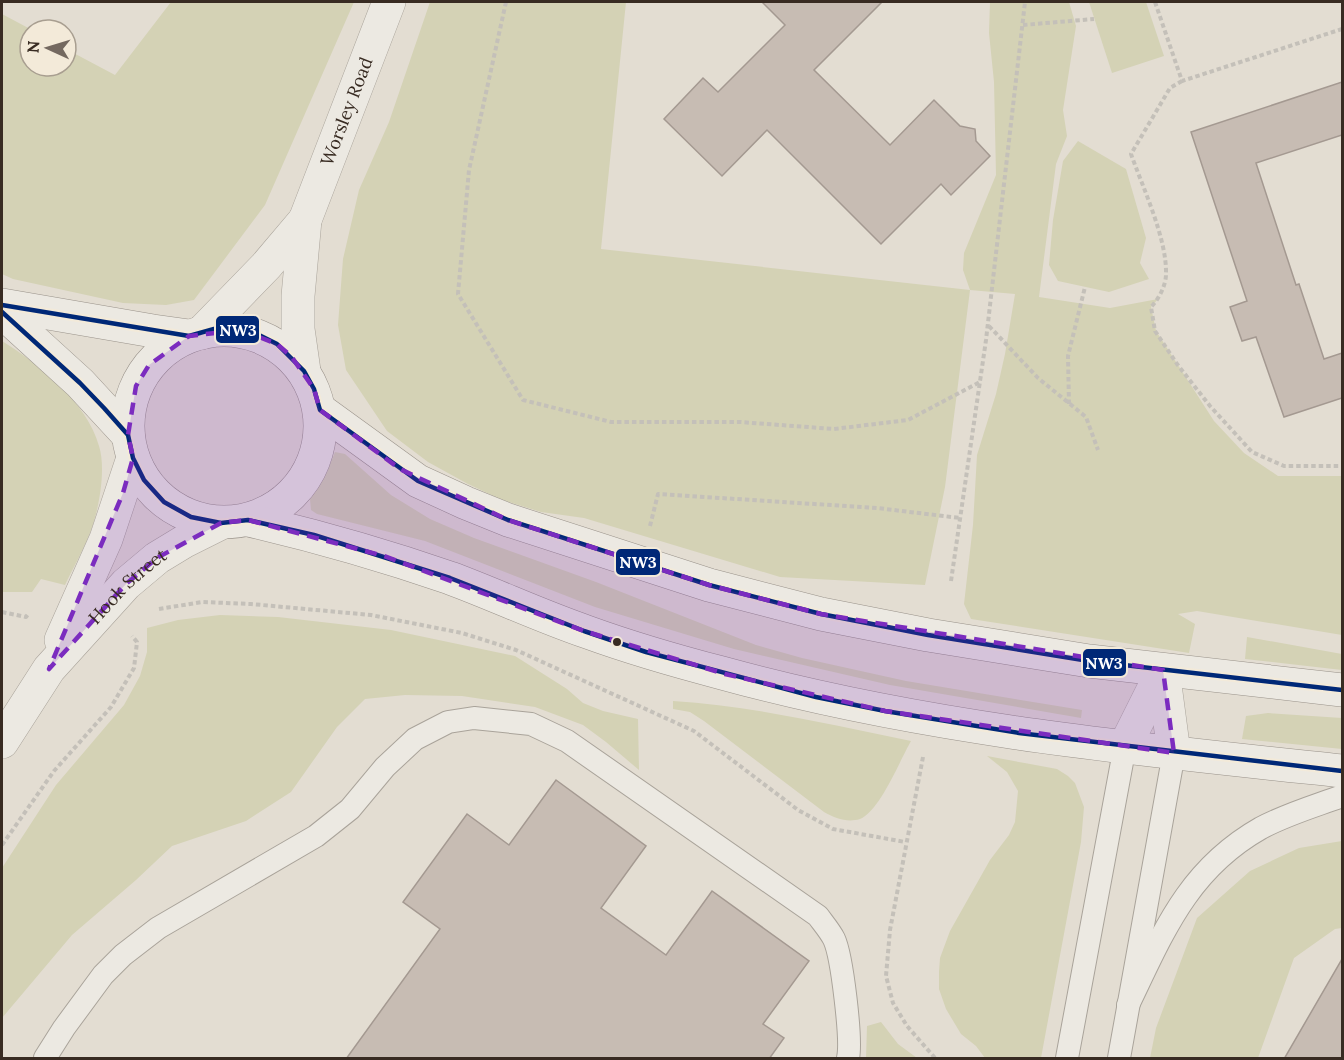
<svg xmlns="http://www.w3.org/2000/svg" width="1344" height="1060" font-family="Lora,serif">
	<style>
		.green { fill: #d4d2b5 }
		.building { fill: #c7bcb3; stroke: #a49991; stroke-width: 1.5 }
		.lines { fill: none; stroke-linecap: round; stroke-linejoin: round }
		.service-casing { stroke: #a9a39a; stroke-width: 24 }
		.minor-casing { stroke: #a9a39a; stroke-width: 34 }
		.secondary-casing { stroke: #99928a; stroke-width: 34 }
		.path { stroke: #c4c0b9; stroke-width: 4; stroke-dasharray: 4.5 3; stroke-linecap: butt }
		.service { stroke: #ece9e2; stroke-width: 22 }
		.minor { stroke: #ece9e2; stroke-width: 33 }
		.secondary { stroke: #ece9e2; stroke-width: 33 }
		.bus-1-casing { stroke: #f3ead9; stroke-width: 9 }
		.bus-1 { stroke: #002877; stroke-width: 4.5 }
		.marked { fill: #7b2cbf; fill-opacity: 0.2; stroke: #7b2cbf; stroke-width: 4.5; stroke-dasharray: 12 8; stroke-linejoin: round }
		.bus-dot { fill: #382b22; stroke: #f3ead9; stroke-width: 2 }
		.labels { text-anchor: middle; stroke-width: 5; stroke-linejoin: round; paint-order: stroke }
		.street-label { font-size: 18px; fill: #382b22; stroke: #f3ead9 }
		.line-badge { stroke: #f3ead9; stroke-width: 2 }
		.badge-label { font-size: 16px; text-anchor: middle; font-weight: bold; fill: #fff }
	</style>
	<rect width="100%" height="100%" fill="#e3ddd2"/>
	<g class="green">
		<path d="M171,2H354L265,205L194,300L166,305L123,303L13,279L2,274V14L32,30H30V66H66V49L115,75Z"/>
		<path d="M430,2H626L601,249L970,290L963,270L964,253L996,175L994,82L989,33L990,2H1069L1076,26L1063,110L1067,136L1056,164L1039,297L1110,308L1158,299L1151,307L1156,331L1214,421L1244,453L1278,476H1342V635L1197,611L1178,614L1195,624L1189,653L971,619L964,604L973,525L977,455L996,394L1005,354L1015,294L970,290L945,487L925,585L780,577L584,518L541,512L502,500L468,484L428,462L387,431L346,370L338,325L343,259L359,190L389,122Z"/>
		<path d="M1089,2H1146L1164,56L1112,73Z"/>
		<path d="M1078,141L1126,169L1146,238L1140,263L1149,279L1109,292L1058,281L1049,265L1053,220L1063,161Z"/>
		<path d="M2,341C39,364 87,402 99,446C105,465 101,494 96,514C90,539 76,562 65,585L41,579L32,592H2Z"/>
		<path d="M335,452L345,454L391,495L430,519L474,538L596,582L756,645L802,658L906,681L1082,710L1081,718L890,685L734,649L595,607L425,541L317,514L311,510L310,499L327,472Z"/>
		<path d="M220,615L278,617L391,630L515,656L567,689L583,703L603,711L638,719L639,770L606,742L583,725L535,707L462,696L405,695L365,699L337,727L291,792L246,821L172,846L136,880L72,935L2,1018V868L56,785L124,705L140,676L147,652V628L178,620Z"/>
		<path d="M1247,637L1342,654V670L1245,659Z"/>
		<path d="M673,701C753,706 832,725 911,741C900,760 880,811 860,819C847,823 835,818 824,812L704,721L690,712L673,709Z"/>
		<path d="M1268,713L1342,718V749L1242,739L1246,716Z"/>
		<path d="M987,756L1057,769L1068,776L1075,783L1084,807L1081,842L1041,1058H985L976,1046L961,1034L946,1009L939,989V972L940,958L950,931L990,860L1009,835L1015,822L1018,791L1007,772Z"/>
		<path d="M1342,841V928L1335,929L1294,958L1258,1058H1150L1156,1028L1197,918L1250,871L1299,848Z"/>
		<path d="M881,1022L898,1044L917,1058H866L867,1026Z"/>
	</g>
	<g class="building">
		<path d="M762,2H882L814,70L890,145L934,100L960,126L975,129L976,141L990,156L951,195L941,184L881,244L767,130L722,176L664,119L703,78L718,92L785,25Z"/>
		<path d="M1342,82V135L1256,163L1296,285L1299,284L1324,359L1342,353V398L1284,417L1256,337L1242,341L1230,307L1247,301L1191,132Z"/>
		<path d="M556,780L646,846L601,908L666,955L712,891L809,961L763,1024L784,1038L769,1059H346L440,929L403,902L467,814L509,845Z"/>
		<path d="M1342,959V1059H1284Z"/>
	</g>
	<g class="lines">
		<defs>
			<g id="service">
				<path d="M1128,1005C1163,933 1187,870 1261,828C1287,814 1315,806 1342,796"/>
				<path d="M45,1058L64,1028L103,975L123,955L158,928L316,836L350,809L385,767L415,739L448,722L474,718L531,724L567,741L818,916C823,923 830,931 834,939C842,956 852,1040 848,1058"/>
				<path d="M1067,1058L1125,746"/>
				<path d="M1119,1058L1174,753"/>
			</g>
			<g id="minor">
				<path d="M201,333L266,266L305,220"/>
				<path id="s1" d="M304,371L298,329V296L305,220L389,2"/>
				<path d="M61,640L106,539L133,458"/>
				<path d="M1163,670L1174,753"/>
				<path id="s2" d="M2,742L49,669L126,584L157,558L185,541L221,523"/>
				<path d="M1125,746L1163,670"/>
			</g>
			<g id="secondary">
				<path d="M2,305L153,331L189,336"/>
				<path d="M2,312L80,383L128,435"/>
				<circle cx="224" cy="426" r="96"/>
				<path d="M320,410L418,481L466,503L508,520L709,585L821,614L928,635L1089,661L1342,690"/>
				<path d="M248,520C317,536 383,555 450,578C496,595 540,616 587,632C631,648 676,661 722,673C925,729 1134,749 1342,771"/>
			</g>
		</defs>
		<use href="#service" class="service-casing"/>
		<use href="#minor" class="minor-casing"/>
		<use href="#secondary" class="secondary-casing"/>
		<g class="path">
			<path d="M506,2L469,170L458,294L523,400L611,422H740L834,429L908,420L980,382"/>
			<path d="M1155,2L1182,81L1342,29"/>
			<path d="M1023,25L1094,19"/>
			<path d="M1182,81L1170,88L1131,154C1143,188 1167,239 1166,274C1166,285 1159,299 1151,307L1155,331L1177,364L1210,406L1252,452L1284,466H1342"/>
			<path d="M989,326L1038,378L1086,417L1098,450"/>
			<path d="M1069,404L1068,356L1085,287"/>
			<path d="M650,526L658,494L877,508L960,518"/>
			<path d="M951,581L986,340L1025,2"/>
			<path d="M159,609L202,602L251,604L371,615L462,633L516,650L694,731L798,810L833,829L905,842"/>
			<path d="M2,612L26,617L29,613"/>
			<path d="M923,757L890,930L886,976L893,1003L907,1026L935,1058"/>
			<path d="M2,845L54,771L111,707L134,668L137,642L132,636"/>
		</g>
		<use href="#service" class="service"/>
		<use href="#minor" class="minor"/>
		<use href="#secondary" class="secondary"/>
		<defs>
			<g id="bus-1">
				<path d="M2,305L189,336L214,329L241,330L259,335L277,344L304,371L314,389L320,410L418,481L508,520L709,585L821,614L928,635L1089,661L1342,690"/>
				<path d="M2,312L80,383L104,408L128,435L133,458L144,480L164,502L191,517L221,523L248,520L314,535L450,578L584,631L646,652L816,697L885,711L1019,733L1342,771"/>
			</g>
		</defs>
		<use href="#bus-1" class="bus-1-casing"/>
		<use href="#bus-1" class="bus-1"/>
	</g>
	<path class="marked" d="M241,330L277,344L291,356L314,389L320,410L400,469L508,520L709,585L821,614L1163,670L1174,753L885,711L725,674L584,631L384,556L248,520L221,523L157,558L126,584L49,669L123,493L133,458L128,435L136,386L149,365L189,336Z"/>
	<circle class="bus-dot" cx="617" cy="642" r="5"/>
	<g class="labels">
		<g class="street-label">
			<text dy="6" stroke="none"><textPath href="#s1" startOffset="268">Worsley Road</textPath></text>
			<text dy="6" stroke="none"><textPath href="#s2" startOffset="201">Hook Street</textPath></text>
		</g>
	</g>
	<g class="line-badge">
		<rect x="215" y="315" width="45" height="29" rx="6" fill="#002877"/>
		<rect x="615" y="548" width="46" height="28" rx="6" fill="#002877"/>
		<rect x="1082" y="648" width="45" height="29" rx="6" fill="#002877"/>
	</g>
	<g class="badge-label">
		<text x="238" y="336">NW3</text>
		<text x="638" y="568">NW3</text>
		<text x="1104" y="669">NW3</text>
	</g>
	<rect width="1344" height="1060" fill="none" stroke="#382b22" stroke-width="6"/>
	<g transform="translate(48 48) rotate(274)"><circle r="28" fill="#f3ead9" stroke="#a89e90" stroke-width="1.5"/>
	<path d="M0-4.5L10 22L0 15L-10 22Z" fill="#746960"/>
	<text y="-9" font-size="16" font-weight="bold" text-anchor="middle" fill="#382b22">N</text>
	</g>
</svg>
